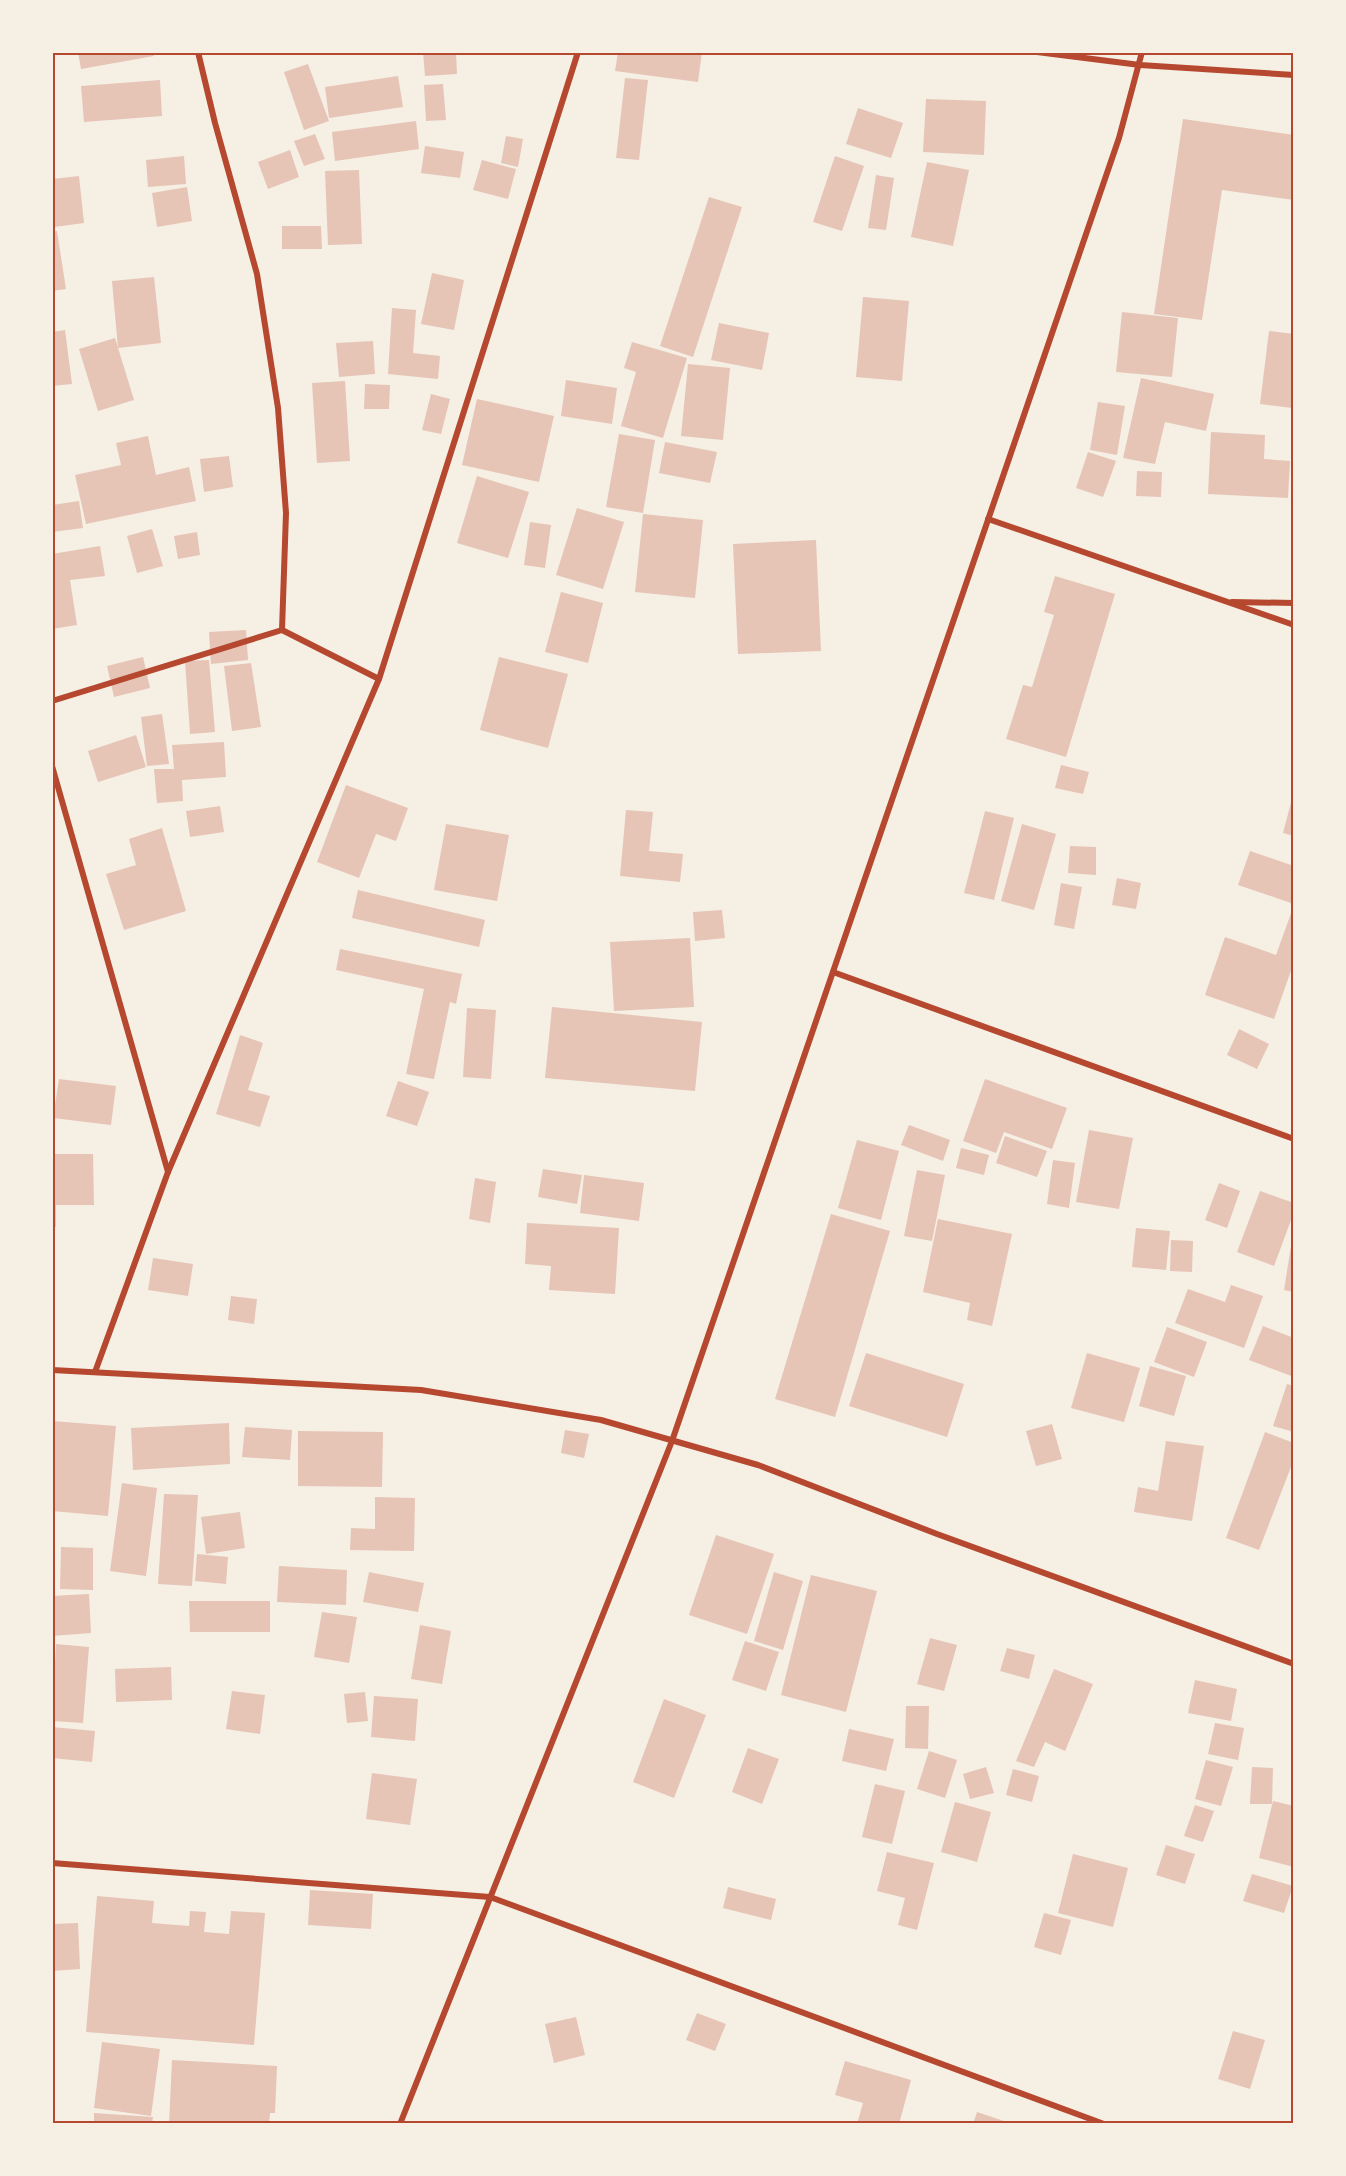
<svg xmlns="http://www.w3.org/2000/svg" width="1346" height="2176" font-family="'Titillium Web',sans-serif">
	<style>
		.building { fill: #e6c5b7 }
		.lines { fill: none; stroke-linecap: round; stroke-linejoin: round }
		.minor { stroke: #b5482f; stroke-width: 6 }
		.neatline { fill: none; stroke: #b5482f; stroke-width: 2 }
	</style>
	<rect width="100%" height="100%" fill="#f6efe4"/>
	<g class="building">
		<path d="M78,52H153L154,56L81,69Z"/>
		<path d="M423,52H456L457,74L425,76Z"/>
		<path d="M618,52H702L698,82L615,71Z"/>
		<path d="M308,64L329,121L304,130L284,72Z"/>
		<path d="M398,76L403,107L329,118L325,87Z"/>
		<path d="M625,78L648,80L639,160L616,158Z"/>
		<path d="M160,80L162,116L84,122L81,86Z"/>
		<path d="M443,84L446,120L426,121L424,85Z"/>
		<path d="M926,99L986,101L984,155L923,152Z"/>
		<path d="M858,108L903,123L891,158L846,144Z"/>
		<path d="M1183,119L1294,135V200L1222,190L1202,320L1154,314Z"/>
		<path d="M416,121L419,149L335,161L332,132Z"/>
		<path d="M315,134L325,159L304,166L294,141Z"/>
		<path d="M506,136L523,139L518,167L501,163Z"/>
		<path d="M425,146L464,152L460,178L421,173Z"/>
		<path d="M290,150L299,177L268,189L258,162Z"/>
		<path d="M184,156L186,184L148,187L146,160Z"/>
		<path d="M835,156L864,166L842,231L813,222Z"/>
		<path d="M482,160L516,169L508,199L473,190Z"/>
		<path d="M927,162L969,170L953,246L911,237Z"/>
		<path d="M359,170L362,244L328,245L325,171Z"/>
		<path d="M876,175L894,178L886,230L868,228Z"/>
		<path d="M79,176L84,223L54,227L52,179Z"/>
		<path d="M187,187L192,221L157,227L152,193Z"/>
		<path d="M709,197L742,207L693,357L660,346Z"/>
		<path d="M282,226H321L322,249H282Z"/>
		<path d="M57,231L66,289L52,291V232Z"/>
		<path d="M432,273L464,280L454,330L421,324Z"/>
		<path d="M154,277L161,343L118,348L112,281Z"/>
		<path d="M863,297L909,301L902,381L856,377Z"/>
		<path d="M392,308L416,310L413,353L440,356L438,379L388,374Z"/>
		<path d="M1122,312L1178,318L1172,377L1116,372Z"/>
		<path d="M719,323L769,333L762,370L711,360Z"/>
		<path d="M65,330L72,384L52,386V332Z"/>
		<path d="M1269,331L1294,334L1292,408L1260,404Z"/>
		<path d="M115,338L134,400L98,411L79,349Z"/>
		<path d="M373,341L375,374L339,377L336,343Z"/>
		<path d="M632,342L687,358L663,438L621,426L636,372L624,368Z"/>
		<path d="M688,364L730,368L723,440L681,436Z"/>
		<path d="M1141,378L1214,394L1206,431L1165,422L1155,464L1123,458Z"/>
		<path d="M566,380L617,388L612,424L561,416Z"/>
		<path d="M345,381L350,461L317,463L312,383Z"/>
		<path d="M365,384L390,385L389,409H364Z"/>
		<path d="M431,394L450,399L441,434L422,430Z"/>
		<path d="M477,399L554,416L539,482L462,465Z"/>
		<path d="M1098,402L1125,406L1117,455L1090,450Z"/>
		<path d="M1211,432L1265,435L1264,459L1290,461L1288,498L1208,494Z"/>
		<path d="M619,434L655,440L643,513L606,507Z"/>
		<path d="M148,436L156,475L189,467L196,501L86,524L75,475L121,465L116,443Z"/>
		<path d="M665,442L717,452L710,483L659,473Z"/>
		<path d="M1088,452L1116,461L1103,497L1076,488Z"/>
		<path d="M229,456L233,487L204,492L200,459Z"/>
		<path d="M1137,471L1162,472L1161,497L1136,496Z"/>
		<path d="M477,476L529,492L508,558L457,543Z"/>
		<path d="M79,501L83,528L52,532V505Z"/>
		<path d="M577,508L624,522L603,589L556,575Z"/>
		<path d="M643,514L703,520L695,598L635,592Z"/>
		<path d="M530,522L551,525L545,568L524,565Z"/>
		<path d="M152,529L163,566L137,573L127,536Z"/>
		<path d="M197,532L200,555L178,559L174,536Z"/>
		<path d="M816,540L821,651L738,654L733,544Z"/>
		<path d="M100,546L105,576L70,580L77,625L52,629V554Z"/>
		<path d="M1055,576L1115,594L1066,757L1006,739L1023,685L1032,687L1054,615L1044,612Z"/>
		<path d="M561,592L603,603L588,663L545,652Z"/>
		<path d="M246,630L248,660L211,664L209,632Z"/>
		<path d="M143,657L150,688L114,697L107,666Z"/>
		<path d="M499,657L568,674L548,748L480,730Z"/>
		<path d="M209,660L215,732L190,734L185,661Z"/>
		<path d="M251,663L261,727L232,731L224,666Z"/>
		<path d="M162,714L169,764L147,766L141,717Z"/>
		<path d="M136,735L146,767L98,782L88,751Z"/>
		<path d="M224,742L226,777L182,780L183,801L157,803L154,769H174L172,745Z"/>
		<path d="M1061,765L1089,772L1083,794L1055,788Z"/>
		<path d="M346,785L408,808L396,841L376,834L359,878L317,862Z"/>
		<path d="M1293,795H1294V836L1283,833Z"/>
		<path d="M220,806L224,832L190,837L186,811Z"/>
		<path d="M626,810L653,812L649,851L683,854L680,882L620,876Z"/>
		<path d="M985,811L1014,818L994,900L964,893Z"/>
		<path d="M446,824L509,835L497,901L434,890Z"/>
		<path d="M1022,824L1056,834L1034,910L1001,901Z"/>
		<path d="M162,828L186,911L124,930L106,874L136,865L129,839Z"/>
		<path d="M1070,846L1096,847V875L1068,873Z"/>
		<path d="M1250,851L1294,866V904L1238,885Z"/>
		<path d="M1117,878L1141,883L1136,909L1112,905Z"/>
		<path d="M1061,883L1082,887L1074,929L1054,925Z"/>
		<path d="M358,890L485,920L479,947L352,918Z"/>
		<path d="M1294,905V962L1274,1019L1205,995L1225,937L1276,955Z"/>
		<path d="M722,910L725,938L695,941L693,912Z"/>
		<path d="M690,938L694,1007L614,1011L610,942Z"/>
		<path d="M340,949L462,974L456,1004L450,1002L434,1079L406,1074L424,989L336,970Z"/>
		<path d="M552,1007L702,1022L695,1091L545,1078Z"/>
		<path d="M467,1008L496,1010L491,1079L463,1077Z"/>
		<path d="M1239,1029L1269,1044L1257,1069L1227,1055Z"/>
		<path d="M240,1035L263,1043L248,1090L270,1096L260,1127L216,1114Z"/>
		<path d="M59,1079L116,1086L111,1125L53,1118Z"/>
		<path d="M985,1079L1067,1108L1052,1149L1004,1132L996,1153L963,1141Z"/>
		<path d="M398,1081L429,1092L417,1126L386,1116Z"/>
		<path d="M909,1125L950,1140L943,1161L901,1145Z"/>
		<path d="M1089,1130L1133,1138L1119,1209L1076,1202Z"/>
		<path d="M1005,1136L1047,1151L1037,1177L996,1163Z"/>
		<path d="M857,1140L899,1151L881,1220L838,1208Z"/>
		<path d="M961,1148L989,1155L984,1175L956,1168Z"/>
		<path d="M52,1154H93L94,1205H56V1227H52Z"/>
		<path d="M1053,1160L1075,1163L1069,1208L1047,1204Z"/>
		<path d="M543,1169L582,1175L577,1204L538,1197Z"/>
		<path d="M917,1170L945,1175L932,1241L904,1236Z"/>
		<path d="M584,1175L644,1183L639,1221L580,1213Z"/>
		<path d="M475,1178L496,1182L490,1223L469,1219Z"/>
		<path d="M1219,1183L1240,1191L1227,1228L1205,1220Z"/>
		<path d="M1260,1191L1294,1203V1212L1274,1266L1237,1252Z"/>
		<path d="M831,1214L890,1231L835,1417L775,1399Z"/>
		<path d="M938,1219L1012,1234L992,1326L967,1320L970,1303L923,1292Z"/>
		<path d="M527,1223L619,1228L615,1294L549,1290L551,1266L525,1264Z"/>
		<path d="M1136,1228L1170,1231L1166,1270L1132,1267Z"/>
		<path d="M1171,1240L1193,1241L1192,1272L1170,1271Z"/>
		<path d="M1292,1240H1294V1292L1284,1290Z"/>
		<path d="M153,1258L193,1264L188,1296L148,1290Z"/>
		<path d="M1231,1285L1263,1296L1244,1348L1175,1323L1188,1289L1225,1302Z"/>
		<path d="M231,1296L257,1299L254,1324L228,1320Z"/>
		<path d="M1263,1326L1294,1338V1377L1249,1360Z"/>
		<path d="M1167,1327L1207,1342L1194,1377L1154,1362Z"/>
		<path d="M866,1353L964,1384L947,1437L849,1406Z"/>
		<path d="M1087,1353L1140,1368L1124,1422L1071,1408Z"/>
		<path d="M1150,1366L1186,1376L1174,1416L1139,1406Z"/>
		<path d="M1287,1384L1294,1386V1432L1273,1426Z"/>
		<path d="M52,1421L116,1426L108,1516L52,1511Z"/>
		<path d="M229,1423L230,1464L133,1470L131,1428Z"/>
		<path d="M1052,1424L1062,1459L1036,1466L1026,1431Z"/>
		<path d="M245,1427L292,1430L290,1460L242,1457Z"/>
		<path d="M565,1430L589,1434L584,1458L561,1453Z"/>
		<path d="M298,1431L383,1432L382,1487L298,1486Z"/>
		<path d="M1265,1432L1294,1443V1459L1259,1550L1226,1538Z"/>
		<path d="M1166,1441L1204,1446L1192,1521L1134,1512L1138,1487L1158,1491Z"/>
		<path d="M122,1483L157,1488L146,1576L110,1571Z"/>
		<path d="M164,1494L198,1495L192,1586L158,1584Z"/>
		<path d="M375,1497L415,1498L414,1551L350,1550L351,1528L375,1529Z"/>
		<path d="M240,1512L245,1548L206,1554L201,1517Z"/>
		<path d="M716,1535L774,1554L747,1634L689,1615Z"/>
		<path d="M61,1547L93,1548V1590L60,1589Z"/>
		<path d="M197,1554L228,1557L226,1584L195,1581Z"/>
		<path d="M279,1566L347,1570L346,1605L277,1602Z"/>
		<path d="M369,1572L424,1583L418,1612L363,1602Z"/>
		<path d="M774,1572L803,1581L783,1650L754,1641Z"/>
		<path d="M811,1575L877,1591L846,1712L781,1695Z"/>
		<path d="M89,1594L91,1633L52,1636V1596Z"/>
		<path d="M189,1601H270V1632H190Z"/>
		<path d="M322,1612L357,1617L349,1663L314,1657Z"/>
		<path d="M420,1625L451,1631L442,1684L411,1679Z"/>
		<path d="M930,1638L957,1645L944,1691L917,1684Z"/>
		<path d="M745,1641L779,1652L766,1691L732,1680Z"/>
		<path d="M56,1644L89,1647L83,1723L52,1721Z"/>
		<path d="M1007,1648L1035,1655L1029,1679L1000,1671Z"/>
		<path d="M171,1667L172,1700L116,1702L115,1669Z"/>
		<path d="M1054,1669L1093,1684L1065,1751L1045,1742L1034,1767L1016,1761Z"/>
		<path d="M1195,1680L1237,1689L1231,1721L1188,1713Z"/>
		<path d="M232,1691L265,1695L260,1734L226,1729Z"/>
		<path d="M365,1692L368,1721L347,1723L344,1694Z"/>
		<path d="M374,1696L418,1699L415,1741L371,1737Z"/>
		<path d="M664,1699L706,1715L674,1798L633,1782Z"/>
		<path d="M906,1706H929L928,1749L905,1748Z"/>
		<path d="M1215,1723L1244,1728L1238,1760L1208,1754Z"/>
		<path d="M52,1727L95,1731L92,1762L52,1758Z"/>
		<path d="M849,1729L894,1739L886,1771L842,1761Z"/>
		<path d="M748,1748L779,1759L762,1804L732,1792Z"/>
		<path d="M929,1751L957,1760L945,1798L917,1789Z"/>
		<path d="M1206,1760L1233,1767L1221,1806L1195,1799Z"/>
		<path d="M986,1767L994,1793L970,1799L963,1774Z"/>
		<path d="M1252,1767L1273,1768L1272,1804H1250Z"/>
		<path d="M1013,1769L1039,1776L1032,1802L1006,1795Z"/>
		<path d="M372,1773L417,1779L410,1825L366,1819Z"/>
		<path d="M875,1784L905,1791L892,1844L862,1837Z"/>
		<path d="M1273,1801L1294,1806V1867L1259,1858Z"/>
		<path d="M955,1802L991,1812L977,1862L941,1852Z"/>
		<path d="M1195,1805L1214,1811L1203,1842L1184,1836Z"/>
		<path d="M1166,1845L1195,1854L1185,1884L1156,1875Z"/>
		<path d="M887,1852L934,1863L917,1930L898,1925L905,1898L877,1891Z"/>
		<path d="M1073,1854L1128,1868L1113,1927L1058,1913Z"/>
		<path d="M1252,1874L1293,1886L1284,1913L1243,1901Z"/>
		<path d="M728,1887L776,1899L771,1920L723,1908Z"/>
		<path d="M310,1890L373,1894L371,1929L308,1925Z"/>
		<path d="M97,1896L154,1901L152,1923L189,1926L190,1911L206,1912L204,1932L229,1934L231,1911L265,1913L254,2045L86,2032Z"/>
		<path d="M1044,1913L1071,1920L1061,1955L1034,1947Z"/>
		<path d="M78,1923L80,1969L52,1971V1924Z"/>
		<path d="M697,2013L726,2024L715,2051L686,2040Z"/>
		<path d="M576,2017L585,2055L554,2063L545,2024Z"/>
		<path d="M1233,2031L1265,2040L1250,2089L1218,2079Z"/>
		<path d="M102,2042L160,2049L151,2116L94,2108Z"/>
		<path d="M172,2060L277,2066L275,2113H270L269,2124H169Z"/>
		<path d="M845,2061L911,2080L899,2124H857L863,2103L835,2095Z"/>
		<path d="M977,2112L1010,2123V2124H973Z"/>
		<path d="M94,2113L153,2117L152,2124H94Z"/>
	</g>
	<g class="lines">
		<g class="minor">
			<path d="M198,52L215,123L257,274L278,408L286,513L282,630"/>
			<path d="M1037,52L1140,65L1294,75"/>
			<path d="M988,519L1294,625"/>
			<path d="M1232,602L1294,603"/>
			<path d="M52,701L282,630L379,679"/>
			<path d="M52,766L168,1172"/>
			<path d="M833,972L1294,1139"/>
			<path d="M52,1370L421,1390L601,1420L758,1465L937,1534L1294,1664"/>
			<path d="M95,1372L168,1172L379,679L578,52"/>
			<path d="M52,1863L490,1897L1104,2124"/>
			<path d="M400,2124L672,1441L1119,138L1142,52"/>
		</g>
	</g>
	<rect width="1346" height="2176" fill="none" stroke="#f6efe4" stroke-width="108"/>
	<rect x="54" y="54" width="1238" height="2068" class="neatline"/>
</svg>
